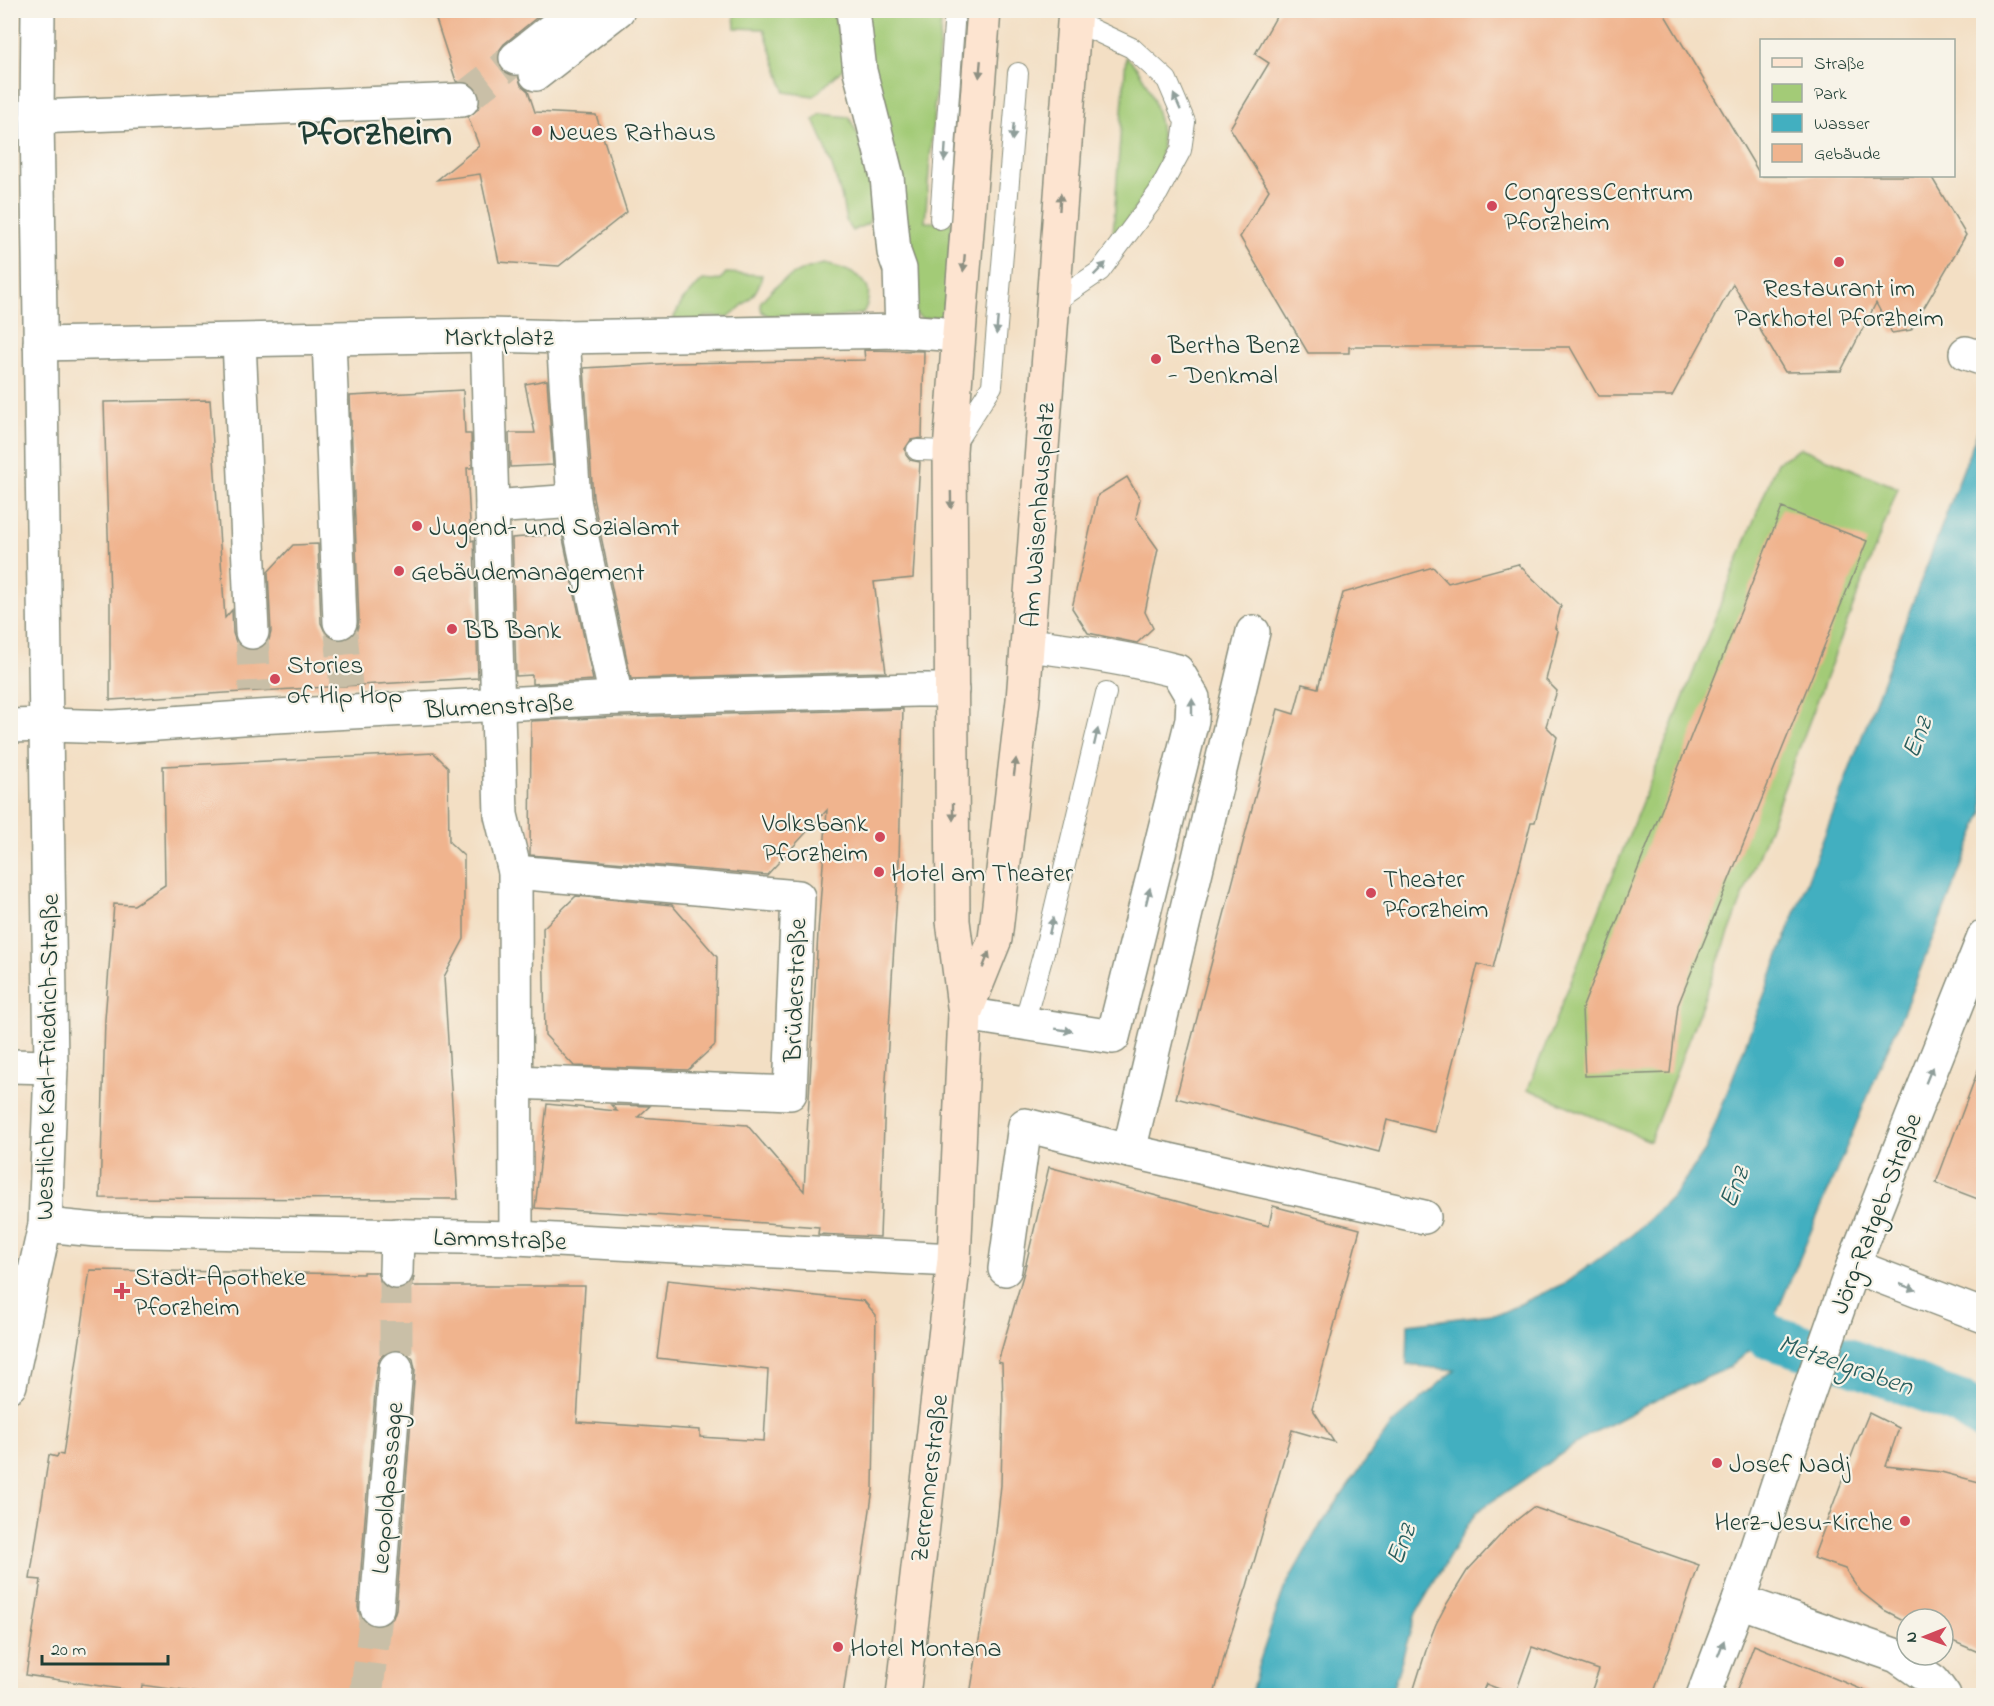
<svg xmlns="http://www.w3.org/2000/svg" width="1994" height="1706" font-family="'Indie Flower',sans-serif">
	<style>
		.green { fill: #a3cb77; stroke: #618456; stroke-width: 1.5 }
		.water { fill: #42afc0; stroke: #30767a; stroke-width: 1.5 }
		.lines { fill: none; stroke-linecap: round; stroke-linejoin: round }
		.canal { stroke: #42afc0; stroke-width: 45 }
		.building { fill: #f0b48e; fill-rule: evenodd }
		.street-tunnel { stroke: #c9bfa7; stroke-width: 33; stroke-dasharray: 33 16; stroke-linecap: butt }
		.lane-casing { stroke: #898e7c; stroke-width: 22 }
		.street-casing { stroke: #898e7c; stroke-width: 36 }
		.secondary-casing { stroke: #898e7c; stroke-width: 36 }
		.lane { stroke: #fff; stroke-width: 20 }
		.street { stroke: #fff; stroke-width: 33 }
		.secondary { stroke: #fde4d0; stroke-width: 33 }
		.oneway { fill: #8e9082 }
		.oneway2 { fill: #8f9e9a }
		.poi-dot { fill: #d1495b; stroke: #f7f3e8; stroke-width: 2 }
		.labels { text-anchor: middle; stroke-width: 4.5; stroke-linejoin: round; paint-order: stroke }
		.poi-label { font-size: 26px; fill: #1f3d34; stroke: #f7f3e8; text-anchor: start }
		.street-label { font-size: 26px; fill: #1f3d34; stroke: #f7f3e8 }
		.water-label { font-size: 27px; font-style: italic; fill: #2a5f5e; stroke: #f7f3e8 }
		.town-label { font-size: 38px; font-weight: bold; fill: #1f3d34; stroke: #f7f3e8 }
	</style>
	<rect width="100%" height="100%" fill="#f7f3e8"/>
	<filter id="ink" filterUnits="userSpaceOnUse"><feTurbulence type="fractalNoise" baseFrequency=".0167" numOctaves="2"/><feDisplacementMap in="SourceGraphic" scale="12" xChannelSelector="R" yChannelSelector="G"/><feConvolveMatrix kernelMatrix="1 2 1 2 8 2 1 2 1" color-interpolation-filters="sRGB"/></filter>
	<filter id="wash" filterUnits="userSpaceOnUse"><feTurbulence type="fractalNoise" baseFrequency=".008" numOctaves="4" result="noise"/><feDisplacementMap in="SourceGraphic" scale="24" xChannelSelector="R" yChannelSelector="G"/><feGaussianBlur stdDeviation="1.35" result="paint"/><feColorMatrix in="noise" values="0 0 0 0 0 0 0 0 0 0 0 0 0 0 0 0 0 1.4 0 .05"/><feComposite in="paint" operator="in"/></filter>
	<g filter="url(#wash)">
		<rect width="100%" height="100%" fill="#f3dfc4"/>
		<g class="green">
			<path d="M734,11H833L846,66L814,96L785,92L764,29L735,28Z"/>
			<path d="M866,11H942L925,222L952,223L944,316L922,319L910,309L871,97Z"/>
			<path d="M1126,57C1152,77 1170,138 1158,169C1153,182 1144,194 1137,206C1131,215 1123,229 1113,234Z"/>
			<path d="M821,114L849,117L859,137L871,191L873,206L869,223L852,231C843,220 845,209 841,195C834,170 825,144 814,120Z"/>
			<path d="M824,264C840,267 873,276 868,299C868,304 865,309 863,313L828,319L790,315L769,316L762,312L760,303C776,282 798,269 824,264Z"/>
			<path d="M726,273L762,275C758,296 744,304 728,317H705L698,323L673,319L683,300L703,280C714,281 719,283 726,273Z"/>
			<path d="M1801,448L1898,488L1650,1141L1528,1089L1777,462Z"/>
		</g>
		<path class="water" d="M1983,417V812L1907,1003L1767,1336L1730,1367L1652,1402L1589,1435L1475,1513L1416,1613L1391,1695H1251L1258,1666L1284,1589L1316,1532L1391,1425L1455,1370L1407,1365L1408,1324L1501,1313L1565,1283L1633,1234L1675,1194L1705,1151Z"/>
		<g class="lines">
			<path class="canal" d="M1729,1289L1767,1336L1846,1360L1962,1404L1984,1419"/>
		</g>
		<g id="blocks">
			<g class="building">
				<path d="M433,10H546L504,44L498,52V61L502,70L509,75L518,76L521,85L528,91L535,112L596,115L627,212L559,266L499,262L480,174L437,180L479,146L468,117L478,109L481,100L478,91L471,84L456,81Z"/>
				<path d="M1280,10H1662L1761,176H1931L1966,235L1911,330L1892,333L1876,303L1841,371L1785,372L1733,284L1672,396H1598L1570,347H1349V353H1308L1240,237L1269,190L1230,128L1269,63L1255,54Z"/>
				<path d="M864,350L924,351L922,438L911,440L905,449L906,455L910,460L920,462L913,578L874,582L886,672L631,679L593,498L584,368L675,363L865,360Z"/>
				<path d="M547,380L553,465L510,467L509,433H535L525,384Z"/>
				<path d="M463,390L465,434H471L472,468H467L471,541L474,540L478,678L110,700V597L104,402L210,400L225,618L232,610L233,633L236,642L243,648L252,651L263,647L269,640L271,632L268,572L293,545L318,544L321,623L325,632L332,639L341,641L350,637L357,630L359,621L350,396Z"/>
				<path d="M1127,477L1140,499L1136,518L1158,549L1145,612L1153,628L1137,643L1088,633L1072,608L1098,495Z"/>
				<path d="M1782,508L1867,541L1678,1005L1670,1073L1585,1076L1582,1009Z"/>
				<path d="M562,534L593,680L532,684V675L516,676L512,538Z"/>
				<path d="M1518,564L1561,606L1555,628L1558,631L1546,680L1557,691L1546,726L1557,737L1535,822H1531L1493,968L1478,964L1435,1132L1387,1120L1379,1152L1176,1098L1278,709L1294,714L1302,684L1318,688L1343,593L1433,567L1448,583Z"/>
				<path d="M903,709L899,861L885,1096L880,1237L818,1234L819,1227L670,1216L535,1208L547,1104L617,1111L611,1105L650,1106L638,1117L747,1125L804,1191L818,932L827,810L767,875L530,855L531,721L617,717Z"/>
				<path d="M434,753L448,767L449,842L464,856V939L444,977L458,1199L100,1198L105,1019L114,904L134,905L165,885L163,766Z"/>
				<path d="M576,896L672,905L717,957L715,1045L688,1070L574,1066L545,1035L543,928Z"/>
				<path d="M1980,1065H1983V1201L1936,1183Z"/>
				<path d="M1049,1167L1269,1226L1273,1206L1360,1229L1312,1408L1334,1442L1292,1430L1247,1586L1229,1640L1214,1695H970L995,1542L1001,1485L1003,1403L1002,1363L998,1362L1024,1272Z"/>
				<path d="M90,1270L363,1274V1272H377L380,1281L386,1288L395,1291L405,1288L412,1282L414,1277L413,1286H585L577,1422L700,1430V1437L764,1441L768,1370L657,1358L667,1280L864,1301L876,1315L873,1489L843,1695H213L142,1685L141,1692L26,1675L41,1580L30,1579L49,1455L57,1457L58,1454L63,1455ZM398,1349L407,1353L413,1359L415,1369L396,1609L393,1618L386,1625L375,1627L366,1623L360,1617L358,1607L377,1367L380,1358L387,1351Z"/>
				<path d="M1869,1413L1899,1428L1886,1466L1941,1472L1983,1483V1654L1943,1637V1619H1907V1622L1884,1610L1861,1592L1845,1569L1813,1558L1854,1449Z"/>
				<path d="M1533,1507L1699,1565L1653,1695H1590L1599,1670L1532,1647L1515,1695L1486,1684L1481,1695H1412L1428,1644L1436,1624L1446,1605L1467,1571L1509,1526Z"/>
				<path d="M1754,1645L1875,1695H1735Z"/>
			</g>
		</g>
	</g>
	<g filter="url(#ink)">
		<use href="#blocks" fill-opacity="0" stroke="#898e7c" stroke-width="1.5"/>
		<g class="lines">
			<g class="street-tunnel">
				<path d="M462,100L516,58"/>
				<path d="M340,622L346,686"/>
				<path d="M252,632L255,691"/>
				<path d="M396,1272V1368"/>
				<path d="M366,1696L377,1608"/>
			</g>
			<defs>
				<g id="lane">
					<path d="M940,219L955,10"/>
					<path d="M1053,303L1100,271L1158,193L1181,150L1185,122L1167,80L1132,48L1074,21"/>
					<path d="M917,450L950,451L992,386L1018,73"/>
					<path d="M1024,1023L1045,948L1106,693"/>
				</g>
				<g id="street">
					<path d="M853,10L860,71L887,177L894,252L900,269L902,331"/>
					<path d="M516,58L577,10"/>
					<path d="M536,74L618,10"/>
					<path d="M37,117L462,100"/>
					<path d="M487,335L501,815L515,872L516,1238"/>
					<path d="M563,337L574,501L616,698"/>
					<path d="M329,339L340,622"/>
					<path d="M239,341L252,632"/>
					<path d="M40,344L487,335L563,337L902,331L958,335"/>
					<path d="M1966,353L1984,359"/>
					<path d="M492,507L574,501"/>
					<path d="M10,726L47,725L114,727L257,717L616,698L916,690H952"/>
					<path d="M515,872L798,897L790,1093L515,1082"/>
					<path d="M965,1014L1113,1037L1192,720L1193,698L1177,671C1128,658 1078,651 1028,645"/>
					<path d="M10,1066L51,1067"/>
					<path d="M1129,1151L1253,632"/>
					<path d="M45,1225L96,1230L516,1238L954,1260"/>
					<path d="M1853,1266L1984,1316"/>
					<path d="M1005,1269L1025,1125L1129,1151L1424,1217"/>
					<path d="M396,1272L397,1235"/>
					<path d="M10,1385L45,1225L51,1067L37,117L38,10"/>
					<path d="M1739,1601L1897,1656L1933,1681L1944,1696"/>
					<path d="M377,1608L396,1368"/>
					<path d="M1703,1696L1739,1601L1802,1411L1853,1266L1984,937"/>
				</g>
				<g id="secondary">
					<path d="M966,1011L995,939L1023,700L1075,10"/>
					<path d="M903,1696L954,1260L965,1014L953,921L950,451L984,10"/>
				</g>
			</defs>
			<use href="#lane" class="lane-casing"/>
			<use href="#street" class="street-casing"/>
			<use href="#secondary" class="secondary-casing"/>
			<use href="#lane" class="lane"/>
			<use href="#street" class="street"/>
			<use href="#secondary" class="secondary"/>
		</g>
		<defs><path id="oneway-solid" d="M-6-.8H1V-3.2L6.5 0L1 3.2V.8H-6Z" transform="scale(1.5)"/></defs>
		<g class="oneway">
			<use href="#oneway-solid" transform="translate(980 69) rotate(95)"/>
			<use href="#oneway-solid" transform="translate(1060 202) rotate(-86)"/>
			<use href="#oneway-solid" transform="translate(964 263) rotate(95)"/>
			<use href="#oneway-solid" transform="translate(951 500) rotate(89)"/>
			<use href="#oneway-solid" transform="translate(1015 767) rotate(-83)"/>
			<use href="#oneway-solid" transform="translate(953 812) rotate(90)"/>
			<use href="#oneway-solid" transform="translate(986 960) rotate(-68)"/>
		</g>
		<g class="oneway2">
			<use href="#oneway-solid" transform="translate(1177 102) rotate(-114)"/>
			<use href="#oneway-solid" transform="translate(1013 132) rotate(95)"/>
			<use href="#oneway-solid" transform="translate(945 153) rotate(94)"/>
			<use href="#oneway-solid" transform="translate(1100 269) rotate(-45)"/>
			<use href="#oneway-solid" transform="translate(997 326) rotate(95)"/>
			<use href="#oneway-solid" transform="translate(1192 707) rotate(-90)"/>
			<use href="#oneway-solid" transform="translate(1096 737) rotate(-77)"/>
			<use href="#oneway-solid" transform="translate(1148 896) rotate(-76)"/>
			<use href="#oneway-solid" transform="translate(1051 926) rotate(-77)"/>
			<use href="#oneway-solid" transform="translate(1064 1030) rotate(9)"/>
			<use href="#oneway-solid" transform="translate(1929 1075) rotate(-68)"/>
			<use href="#oneway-solid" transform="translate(1908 1287) rotate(21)"/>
			<use href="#oneway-solid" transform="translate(1721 1648) rotate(-69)"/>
		</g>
	</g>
	<g class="poi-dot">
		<circle cx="537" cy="131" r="6"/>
		<circle cx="1492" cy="206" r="6"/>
		<circle cx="1839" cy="262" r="6"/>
		<circle cx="1156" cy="359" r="6"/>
		<circle cx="417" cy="526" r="6"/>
		<circle cx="399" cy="571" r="6"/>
		<circle cx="452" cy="629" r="6"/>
		<circle cx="275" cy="679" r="6"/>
		<circle cx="880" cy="837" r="6"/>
		<circle cx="879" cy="872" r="6"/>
		<circle cx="1371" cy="893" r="6"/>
		<path d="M119 1282h6v6h6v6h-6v6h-6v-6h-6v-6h6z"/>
		<circle cx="1717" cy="1463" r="6"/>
		<circle cx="1905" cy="1521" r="6"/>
		<circle cx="838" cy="1647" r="6"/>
	</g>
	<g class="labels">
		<g class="poi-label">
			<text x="549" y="140">Neues Rathaus</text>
			<text x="1504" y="200">CongressCentrum<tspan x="1504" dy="30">Pforzheim</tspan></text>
			<text x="1839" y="296" text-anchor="middle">Restaurant im<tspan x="1839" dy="30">Parkhotel Pforzheim</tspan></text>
			<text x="1168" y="353">Bertha Benz<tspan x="1168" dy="30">- Denkmal</tspan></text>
			<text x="429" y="535">Jugend- und Sozialamt</text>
			<text x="411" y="580">Gebäudemanagement</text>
			<text x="464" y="638">BB Bank</text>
			<text x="287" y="673">Stories<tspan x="287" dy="30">of Hip Hop</tspan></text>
			<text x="868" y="831" text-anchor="end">Volksbank<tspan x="868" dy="30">Pforzheim</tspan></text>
			<text x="891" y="881">Hotel am Theater</text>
			<text x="1383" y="887">Theater<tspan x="1383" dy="30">Pforzheim</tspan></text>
			<text x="134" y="1285">Stadt-Apotheke<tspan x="134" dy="30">Pforzheim</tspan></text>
			<text x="1729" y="1472">Josef Nadj</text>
			<text x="1893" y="1530" text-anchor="end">Herz-Jesu-Kirche</text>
			<text x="850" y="1656">Hotel Montana</text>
		</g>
		<g class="street-label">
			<text x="499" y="345">Marktplatz</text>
			<text transform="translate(1037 515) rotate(-86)" y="9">Am Waisenhausplatz</text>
			<text transform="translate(499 705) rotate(-3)" y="9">Blumenstraße</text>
			<text transform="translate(794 990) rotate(-88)" y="9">Brüderstraße</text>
			<text transform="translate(46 1057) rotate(-89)" y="9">Westliche Karl-Friedrich-Straße</text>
			<text transform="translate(1875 1213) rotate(-69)" y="9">Jörg-Ratgeb-Straße</text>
			<text transform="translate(500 1238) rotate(2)" y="9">Lammstraße</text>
			<text transform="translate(928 1478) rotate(-83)" y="9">Zerrennerstraße</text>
			<text transform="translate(386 1488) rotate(-85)" y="9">Leopoldpassage</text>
		</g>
		<g class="water-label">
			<text transform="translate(1916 737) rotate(-68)" y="9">Enz</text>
			<text transform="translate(1733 1187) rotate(-68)" y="9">Enz</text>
			<text transform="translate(1846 1364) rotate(19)" y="9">Metzelgraben</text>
			<text transform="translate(1400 1544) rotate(-69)" y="9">Enz</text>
		</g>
		<g class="town-label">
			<text x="375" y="144">Pforzheim</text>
		</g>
	</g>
	<rect width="1994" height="1706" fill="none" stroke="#f7f3e8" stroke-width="36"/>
	<rect x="1760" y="39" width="195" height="138" fill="#f7f3e8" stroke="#a1aaa0" stroke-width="1.5"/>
	<rect x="1772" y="58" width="30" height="9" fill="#fde4d0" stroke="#a1aaa0" stroke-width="1.5"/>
	<text x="1814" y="69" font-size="18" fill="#1f3d34">Straße</text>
	<rect x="1772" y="84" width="30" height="18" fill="#a3cb77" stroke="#a1aaa0" stroke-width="1.5"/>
	<text x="1814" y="99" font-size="18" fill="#1f3d34">Park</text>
	<rect x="1772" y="114" width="30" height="18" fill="#42afc0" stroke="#a1aaa0" stroke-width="1.5"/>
	<text x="1814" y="129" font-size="18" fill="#1f3d34">Wasser</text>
	<rect x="1772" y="144" width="30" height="18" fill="#f0b48e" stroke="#a1aaa0" stroke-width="1.5"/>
	<text x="1814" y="159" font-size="18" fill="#1f3d34">Gebäude</text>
	<g transform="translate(1925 1637) rotate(269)"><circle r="28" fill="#f7f3e8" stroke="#a1aaa0" stroke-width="1.5"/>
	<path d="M0-4.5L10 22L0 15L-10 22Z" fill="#d1495b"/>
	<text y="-9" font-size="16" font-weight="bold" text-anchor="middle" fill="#1f3d34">N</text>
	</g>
	<path d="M42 1655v9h126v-9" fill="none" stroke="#1f3d34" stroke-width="3"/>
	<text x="51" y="1655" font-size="18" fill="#1f3d34" stroke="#f7f3e8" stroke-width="4.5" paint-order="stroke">20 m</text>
</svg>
